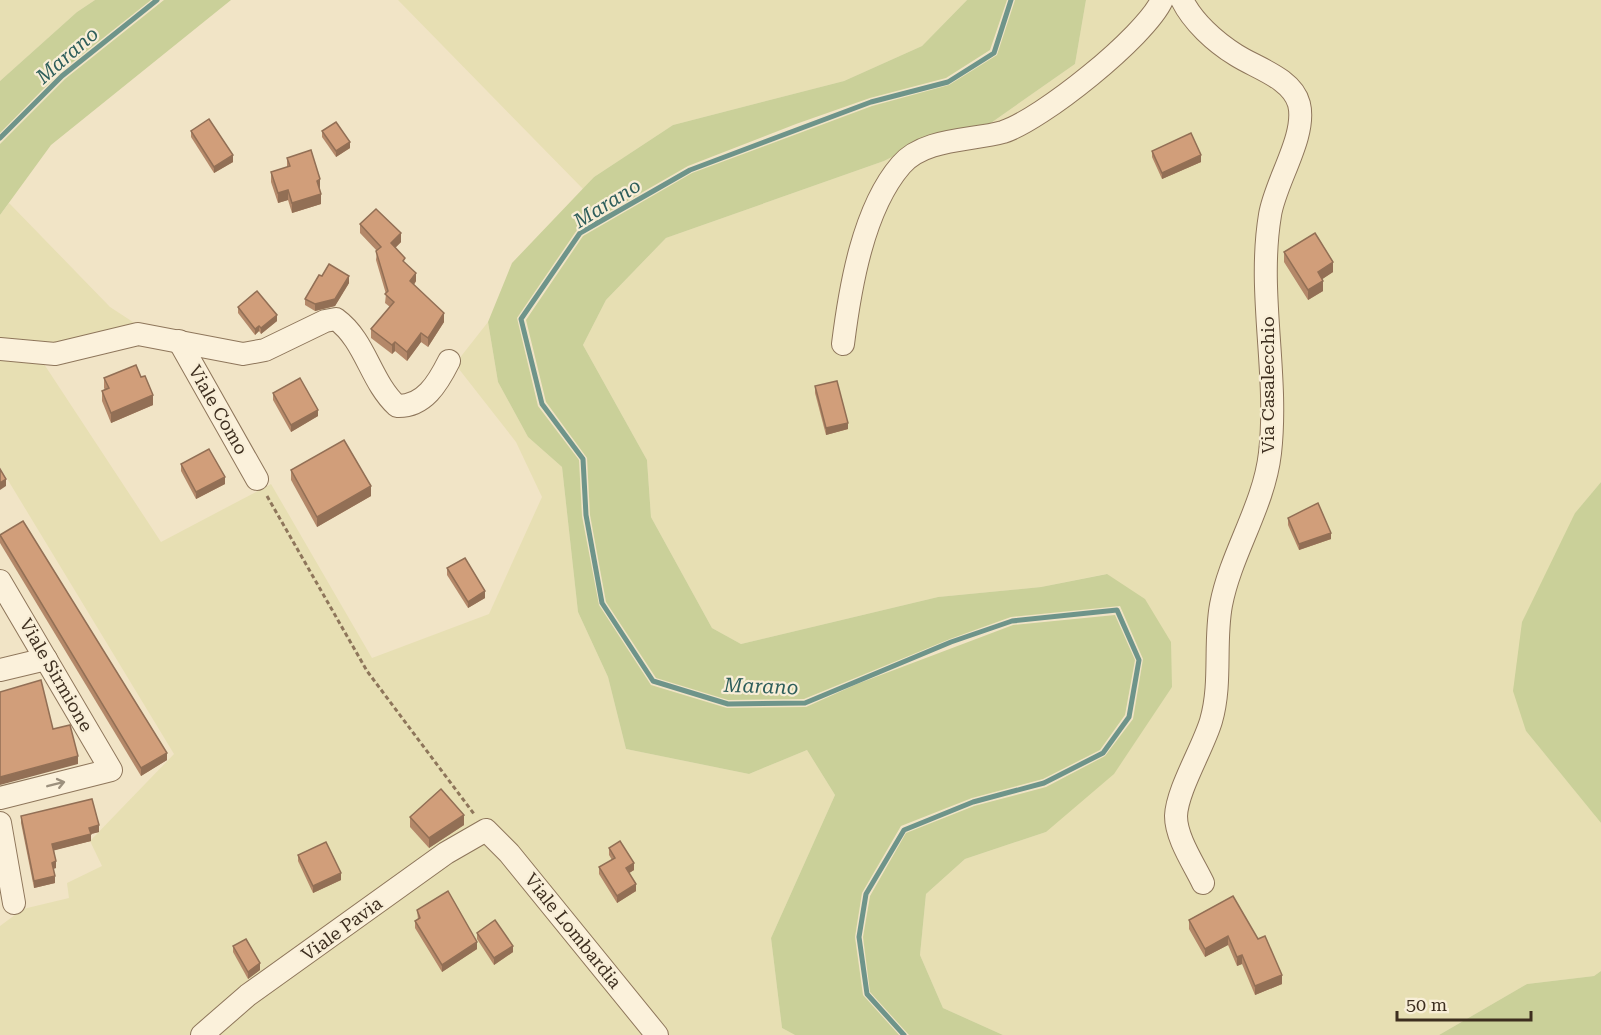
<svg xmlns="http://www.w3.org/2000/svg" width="1601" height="1035" font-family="'Roboto Serif',serif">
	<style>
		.farmland { fill: #e7dfb3 }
		.green { fill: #cad099 }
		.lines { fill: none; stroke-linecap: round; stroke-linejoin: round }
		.stream { stroke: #6e948a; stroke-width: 5 }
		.minor-casing { stroke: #8e765b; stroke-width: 24 }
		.path { stroke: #8e765b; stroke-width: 3; stroke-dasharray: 4.5 3; stroke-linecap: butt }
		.minor { stroke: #fbf1db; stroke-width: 22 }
		.wall { fill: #b48869 }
		.shaded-wall { fill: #926f55 }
		.building { fill: #d19e7a; stroke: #926f55; stroke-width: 1.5 }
		.oneway { stroke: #9c907d }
		.labels { text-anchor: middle; stroke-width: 4.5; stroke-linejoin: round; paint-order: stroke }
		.street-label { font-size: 18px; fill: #3d2e1f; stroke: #f8eed7 }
		.water-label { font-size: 20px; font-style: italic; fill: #2e5e5b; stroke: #f8eed7 }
	</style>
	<rect width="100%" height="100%" fill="#f1e4c6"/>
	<g class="farmland">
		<path d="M0,0H95L77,12L0,81Z"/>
		<path d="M398,0H967L922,46L844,81L673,125L594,177L583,189Z"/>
		<path d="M1086,0H1601V482L1575,513L1526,731L1601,823V971L1594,976L1527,984L1439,1035H1003L943,1008L920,955L926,894L965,859L1046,832L1172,687L1106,574L1041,587L938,597L741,644L712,628L651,517L647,460L583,345L606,300L666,238L884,161L939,133L988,125L1075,64Z"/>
		<path d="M9,203L110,307L139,326L55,347L0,342V215Z"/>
		<path d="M488,322L498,382L528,437L562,467L578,612L608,677L626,749L749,774L807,750L835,795L771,938L782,1028L795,1035H663L489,828L191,1035H0V926L23,909L69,898L67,883L102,866L90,841L174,754L0,467V355L42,361L161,542L271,484L372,658L489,614L542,497L516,442L455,364Z"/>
		<path d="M487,840L649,1035H215L254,1003L451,861Z"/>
	</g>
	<g class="green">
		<path d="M95,0H151L59,73L0,133V81L77,12Z"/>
		<path d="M164,0H231L51,145L0,215V144L65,79Z"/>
		<path d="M967,0H1007L990,50L946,78L870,98L796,124L688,166L577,230L517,318L538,406L579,460L582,516L599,605L651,685L727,708L806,707L857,684L1013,625L1115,615L1135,660L1125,715L1100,750L1043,779L972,798L901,826L862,893L855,937L863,995L899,1035H795L782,1028L771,938L835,795L807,750L749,774L626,749L608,677L578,612L562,467L528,437L498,382L488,322L512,263L594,177L673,125L844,81L922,46Z"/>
		<path d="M1015,0H1086L1075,64L988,125L939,133L884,161L666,238L606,300L583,345L647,460L651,517L712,628L741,644L938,597L1041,587L1107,574L1145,599L1171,642L1172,687L1114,774L1046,832L965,859L926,894L920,955L943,1008L1003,1035H909L870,992L863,937L870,896L906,833L974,806L1046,787L1105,756L1133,719L1143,659L1120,606L1011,617L950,639L804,699L728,700L656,678L606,602L590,515L587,458L546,402L526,320L583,236L692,173L872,106L949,85L997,55Z"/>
		<path d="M1601,482V823L1526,731L1513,691L1522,622L1575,513Z"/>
		<path d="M1601,971V1035H1439L1527,984L1594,976Z"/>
	</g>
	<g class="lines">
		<g class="stream">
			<path d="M0,138L62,76L157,0"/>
			<path d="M904,1035L867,994L859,937L866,894L904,830L973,802L1044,783L1103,753L1129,717L1139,660L1117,610L1012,621L951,642L805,703L728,704L653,681L602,603L586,515L583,459L542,404L521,319L580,233L690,170L871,102L948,82L994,53L1011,0"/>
		</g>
		<defs>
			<g id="minor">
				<path d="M1182,0C1193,22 1215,42 1236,55C1256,68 1292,78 1299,104C1307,136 1275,182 1270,215C1257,293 1279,374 1270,453C1264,506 1231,553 1221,605C1214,643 1222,683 1211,721C1203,748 1177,790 1176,816C1176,838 1194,864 1203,883"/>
				<path d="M179,341L257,479"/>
				<path d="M843,344C850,288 863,209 901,165C924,138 971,141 1003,132C1041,120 1145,37 1162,0"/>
				<path d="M0,349L55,354L138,334L243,354L265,350L325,321L336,319C366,341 370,381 397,406C424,407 438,383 449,361"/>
				<path d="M0,581L111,770L0,798"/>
				<path d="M0,670L46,659"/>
				<path d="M0,823L14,903"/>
				<path d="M202,1035L248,995L446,853L486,830L509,853L657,1035"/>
			</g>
		</defs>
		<use href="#minor" class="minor-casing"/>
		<path class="path" d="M267,496L367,671L474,814"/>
		<use href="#minor" class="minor"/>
	</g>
	<g class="wall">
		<path d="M191,131L233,162L214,173L191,137Z"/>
		<path d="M322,131L350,148L336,157L322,137Z"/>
		<path d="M1152,151L1201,162L1162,179L1152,157Z"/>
		<path d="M287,158L320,189L319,190L321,204L292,213L288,200L278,203L271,182V172L287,167Z"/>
		<path d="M360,224L401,242L395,248L416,281L414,285L444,322L428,347L421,342L407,361L395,351L392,354L371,338V329L390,307L385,303L386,294L376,260L377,251L360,233Z"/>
		<path d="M1284,252L1333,272L1322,279L1323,291L1308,300L1284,262Z"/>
		<path d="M322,276L349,283L335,306L315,311L305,305V299Z"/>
		<path d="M238,307L277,321L261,334L259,331L255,335L238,313Z"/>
		<path d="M104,378L153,405L111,423L102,401V391L105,390L104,388Z"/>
		<path d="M815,386L848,429L826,435L815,393Z"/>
		<path d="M273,393L318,416L291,432L273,400Z"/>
		<path d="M181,464L225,484L196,499L181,471Z"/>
		<path d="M291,470L371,496L317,527L291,480Z"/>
		<path d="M1288,518L1331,539L1299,550L1288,525Z"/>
		<path d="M0,535L167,760L141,776L0,543Z"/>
		<path d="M447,568L485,598L468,608L447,575Z"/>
		<path d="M21,816L99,832L91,834V841L54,850L56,868L53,869L55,883L34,888L21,823Z"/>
		<path d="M410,817L464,825L429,848L410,827Z"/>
		<path d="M609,848L634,870L629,873L636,891L617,903L599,874V867L612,860L609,855Z"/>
		<path d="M298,855L341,880L313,893L298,861Z"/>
		<path d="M1233,896L1282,984L1255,995L1242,964L1237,966L1228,945L1205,957L1189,929V920Z"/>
		<path d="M417,910L477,949L442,972L415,928V921L418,919Z"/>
		<path d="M477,933L513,952L494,965L477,939Z"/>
		<path d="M233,946L260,970L248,979L233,952Z"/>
	</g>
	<g class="shaded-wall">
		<path d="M350,142V148L336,157V151Z"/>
		<path d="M233,155V162L214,173V167Z"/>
		<path d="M1201,155V162L1162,179V173Z"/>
		<path d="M320,179V189L317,190V181Z"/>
		<path d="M288,190V200L278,203V193Z"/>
		<path d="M321,194V204L292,213V203Z"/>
		<path d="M401,233V242L391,252V243Z"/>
		<path d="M1333,262V272L1318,282V272Z"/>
		<path d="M416,273V281L410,290V281Z"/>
		<path d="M349,276V283L335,306L315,311V304Z"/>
		<path d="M1323,281V291L1308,300V290Z"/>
		<path d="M444,313V322L428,347V338Z"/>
		<path d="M277,315V321L261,334V328Z"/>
		<path d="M259,326V331L255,335V329Z"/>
		<path d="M421,333V342L407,361V352Z"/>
		<path d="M395,342V351L392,354V345Z"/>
		<path d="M153,395V405L111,423V413Z"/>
		<path d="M318,410V416L291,432V425Z"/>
		<path d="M848,423V429L826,435V428Z"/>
		<path d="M225,477V484L196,499V492Z"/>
		<path d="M6,479V486L0,490V483Z"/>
		<path d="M371,486V496L317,527V517Z"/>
		<path d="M1331,533V539L1299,550V544Z"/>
		<path d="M485,591V598L468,608V602Z"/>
		<path d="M167,753V760L141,776V768Z"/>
		<path d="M78,756V764L0,785V777Z"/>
		<path d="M464,815V825L429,848V838Z"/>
		<path d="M99,825V832L91,834V841L52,851V844L89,828Z"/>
		<path d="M56,861V868L52,869V863Z"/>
		<path d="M634,863V870L626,875V868Z"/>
		<path d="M341,873V880L313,893V886Z"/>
		<path d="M55,876V883L34,888V881Z"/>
		<path d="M636,884V891L617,903V896Z"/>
		<path d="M1228,936V945L1205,957V949Z"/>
		<path d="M477,942V949L442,972V965Z"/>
		<path d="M513,946V952L494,965V958Z"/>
		<path d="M1242,955V964L1237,966V957Z"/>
		<path d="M260,963V970L248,979V972Z"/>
		<path d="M1282,975V984L1255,995V986Z"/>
	</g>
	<g class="building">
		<path d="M209,119L233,155L214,167L191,131Z"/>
		<path d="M336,122L350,142L336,151L322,131Z"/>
		<path d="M1191,133L1201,155L1162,173L1152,151Z"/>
		<path d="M311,150L320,179L317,181L321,194L292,203L288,190L278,193L271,172L290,166L287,158Z"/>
		<path d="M376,209L401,233L391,243L405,258L403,261L416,273L410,281L444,313L428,338L421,333L407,352L395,342L392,345L371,329L394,302L385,294L388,291L376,251L381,247L360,224Z"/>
		<path d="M1315,233L1333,262L1318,272L1323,281L1308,290L1284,252Z"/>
		<path d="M329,264L349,276L335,299L315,304L305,299L319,275L322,276Z"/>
		<path d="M257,291L277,315L261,328L259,326L255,329L238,307Z"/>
		<path d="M136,365L141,377L145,376L153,395L111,413L102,391L109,388L104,378Z"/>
		<path d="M300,378L318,410L291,425L273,393Z"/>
		<path d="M837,381L848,423L826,428L815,386Z"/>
		<path d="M344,440L371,486L317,517L291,470Z"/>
		<path d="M209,449L225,477L196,492L181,464Z"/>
		<path d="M0,469L6,479L0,483Z"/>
		<path d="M1318,503L1331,533L1299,544L1288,518Z"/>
		<path d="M23,521L167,753L141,768L0,535Z"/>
		<path d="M465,558L485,591L468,602L447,568Z"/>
		<path d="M41,680L53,729L70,725L78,756L0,777V692Z"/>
		<path d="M441,789L464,815L429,838L410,817Z"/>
		<path d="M92,799L99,825L89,828L91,834L52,844L56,861L52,863L55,876L34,881L21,816Z"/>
		<path d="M620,841L634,863L626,868L636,884L617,896L599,867L615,858L609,848Z"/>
		<path d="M326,842L341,873L313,886L298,855Z"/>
		<path d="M448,891L477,942L442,965L415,921L420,918L417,910Z"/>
		<path d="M1233,896L1258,939L1265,936L1282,975L1255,986L1242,955L1237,957L1228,936L1205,949L1189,920Z"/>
		<path d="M495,920L513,946L494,958L477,933Z"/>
		<path d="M246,939L260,963L248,972L233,946Z"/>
	</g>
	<defs><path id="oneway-shaft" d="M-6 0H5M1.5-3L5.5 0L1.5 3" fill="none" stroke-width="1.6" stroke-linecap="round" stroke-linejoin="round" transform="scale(1.5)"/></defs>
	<use class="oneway" href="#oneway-shaft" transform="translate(56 784) rotate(-14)"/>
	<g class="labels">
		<g class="street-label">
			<text transform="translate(1268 385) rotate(-90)" y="6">Via Casalecchio</text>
			<text transform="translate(218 410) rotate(60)" y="6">Viale Como</text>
			<text transform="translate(56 675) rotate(60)" y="6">Viale Sirmione</text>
			<text transform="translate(342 929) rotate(-36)" y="6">Viale Pavia</text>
			<text transform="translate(573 931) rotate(51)" y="6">Viale Lombardia</text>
		</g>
		<g class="water-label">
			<text transform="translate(67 55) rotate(-41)" y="7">Marano</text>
			<text transform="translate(607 203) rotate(-32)" y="7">Marano</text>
			<text transform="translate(761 686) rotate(2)" y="7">Marano</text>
		</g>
	</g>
	<path d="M1397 1011v9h134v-9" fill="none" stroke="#3d2e1f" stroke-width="3"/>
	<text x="1406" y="1011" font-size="18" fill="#3d2e1f" stroke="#f8eed7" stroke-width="4.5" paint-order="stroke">50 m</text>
</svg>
